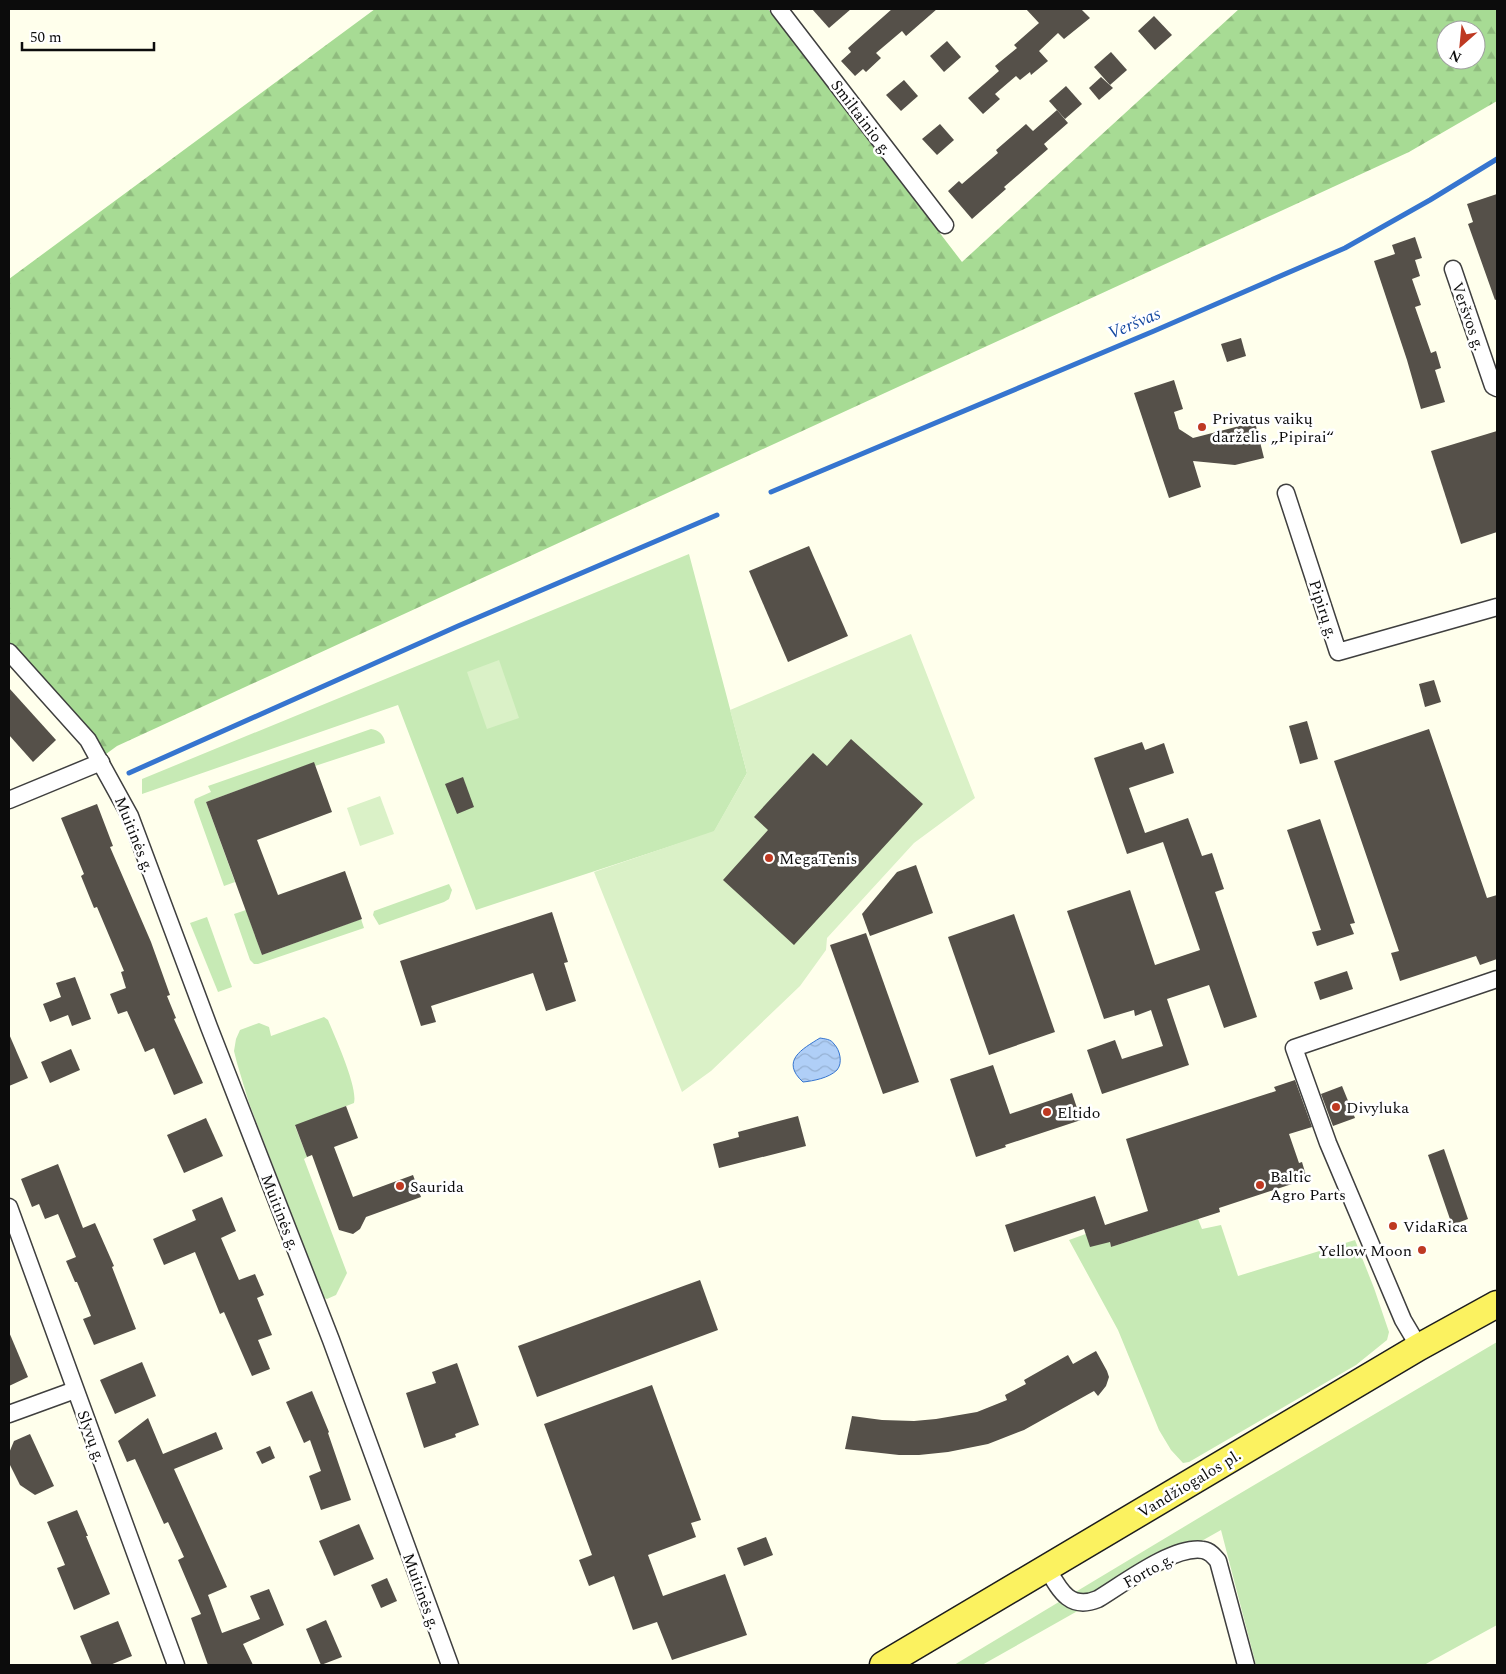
<svg xmlns="http://www.w3.org/2000/svg" width="1506" height="1674" font-family="Spectral,serif">
	<style>
		.grass { fill: #c7eab5 }
		.forest { fill: url(#forest-firs); fill-rule: evenodd }
		.pitch { fill: #daf1c7 }
		.water { fill: url(#water-waves); stroke: #3675cf }
		.lines { fill: none; stroke-linecap: round; stroke-linejoin: round }
		.stream { stroke: #3675cf; stroke-width: 5 }
		.building { fill: #555049 }
		.minor-casing { stroke: #3f3f3f; stroke-width: 19 }
		.primary-casing { stroke: #1d1d1d; stroke-width: 29 }
		.minor { stroke: #fff; stroke-width: 16 }
		.primary { stroke: #fbf260; stroke-width: 26 }
		.poi-dot { fill: #be3922; stroke: #fff; stroke-width: 2 }
		.labels { text-anchor: middle; stroke-width: 5; stroke-linejoin: round; paint-order: stroke }
		.street-label { font-size: 16px; fill: #0c0c0c; stroke: #fff }
		.poi-label { font-size: 16px; fill: #0c0c0c; stroke: #fff; text-anchor: start }
		.water-label { font-size: 18px; font-style: italic; fill: #1448a0; stroke: #fff }
	</style>
	<defs>
		<pattern id="forest-firs" width="22" height="20" patternUnits="userSpaceOnUse" patternTransform="scale(1.25)"><rect width="22" height="20" fill="#a7db94"/><path d="M5 1l3.5 6h-7zM16 11l3.5 6h-7z" fill="#8fbb7e"/></pattern>
		<pattern id="water-waves" width="16" height="10" patternUnits="userSpaceOnUse" patternTransform="scale(1.25)"><rect width="16" height="10" fill="#b0cff7"/><path d="M0 5q4-4 8 0t8 0" fill="none" stroke="#96b1d3"/></pattern>
	</defs>
	<rect width="100%" height="100%" fill="#ffffec"/>
	<g class="grass">
		<path d="M689,554L747,773L714,832L476,910L398,705L142,794V779Z"/>
		<path d="M371,729C378,730 384,734 385,743L315,766L313,763L206,802L235,882L224,886L194,802L195,799L211,792L208,786Z"/>
		<path d="M449,884L452,890L449,899L444,902L379,925L373,915L374,911Z"/>
		<path d="M246,910L262,955L361,919L364,928L258,964H254L250,960L234,914Z"/>
		<path d="M207,917L232,987L218,992L190,923Z"/>
		<path d="M324,1017L328,1020C335,1037 358,1087 354,1103L295,1126L307,1157L304,1159L347,1273L336,1295L327,1299L324,1298L249,1103L237,1063L234,1051L236,1039L240,1030L259,1023L269,1027L271,1036Z"/>
		<path d="M1198,1219L1202,1229L1221,1225L1238,1276L1355,1240L1374,1288L1389,1332L1387,1340L1356,1365L1189,1462L1183,1463L1171,1450L1159,1430L1118,1330L1069,1240L1105,1227L1111,1247Z"/>
		<path d="M1497,1342V1625L1424,1665H1256L1221,1530L982,1665H954L1217,1507Z"/>
	</g>
	<path class="forest" d="M375,9H768L962,262L1239,9H1497V101L1409,152L117,746L106,754L9,643V279ZM1446,30H1476V60H1446Z"/>
	<g class="pitch">
		<path d="M911,634L975,798L914,843L827,938L826,950L800,986L711,1071L682,1092L594,872L714,831L747,773L730,710Z"/>
		<path d="M499,660L519,718L487,729L467,672Z"/>
		<path d="M380,796L394,834L360,846L347,808Z"/>
	</g>
	<path class="water" d="M820,1038C825,1039 831,1039 834,1044C840,1050 843,1063 837,1070C829,1078 813,1081 803,1082C780,1061 802,1049 820,1038Z"/>
	<g class="lines">
		<g class="stream">
			<path d="M771,492L1154,331L1345,248L1430,200L1497,159"/>
			<path d="M129,773L458,626L717,515"/>
		</g>
	</g>
	<g class="building">
		<path d="M812,9H851L829,28Z"/>
		<path d="M892,9H937L906,36L902,31L876,53L881,58L866,72L863,69L855,76L841,61L851,52L848,48Z"/>
		<path d="M1026,9H1081L1090,18L1064,39L1058,33L1039,51L1048,61L1031,75L1030,72L1020,80L1016,76L995,94L1000,99L983,114L968,98L999,71L995,66L1017,48L1014,45L1039,23Z"/>
		<path d="M1154,16L1172,35L1155,50L1138,31Z"/>
		<path d="M947,41L961,57L944,72L930,56Z"/>
		<path d="M1111,52L1127,70L1110,85L1094,67Z"/>
		<path d="M1101,77L1113,88L1099,100L1089,88Z"/>
		<path d="M904,80L918,96L901,111L886,95Z"/>
		<path d="M1066,86L1082,104L1065,119L1049,101Z"/>
		<path d="M1057,110L1068,123L1044,144L1048,149L1004,187L1006,189L972,219L948,191L959,181L962,184L998,153L996,150L1026,124L1033,131Z"/>
		<path d="M940,124L954,140L937,155L922,139Z"/>
		<path d="M1497,194V299L1495,300L1468,224L1473,222L1467,204Z"/>
		<path d="M1415,237L1422,258L1415,260L1420,276L1412,279L1421,305L1415,307L1431,353L1436,351L1441,368L1435,370L1445,402L1421,409L1407,360L1374,261L1395,254L1392,245Z"/>
		<path d="M1241,338L1246,356L1227,362L1221,344Z"/>
		<path d="M1174,380L1183,409L1174,412L1179,429L1193,438L1255,422L1264,458L1235,465L1193,461L1201,487L1169,498L1134,393Z"/>
		<path d="M1497,431V532L1461,544L1431,451Z"/>
		<path d="M809,546L848,636L788,662L749,571Z"/>
		<path d="M1434,680L1441,702L1425,707L1419,684Z"/>
		<path d="M9,688L56,740L33,762L9,735Z"/>
		<path d="M1307,721L1318,759L1300,764L1289,726Z"/>
		<path d="M1429,729L1487,898L1497,895V959L1480,965L1476,956L1400,981L1391,953L1399,951L1334,761Z"/>
		<path d="M851,739L923,804L794,945L723,880L768,830L754,817L813,753L827,766Z"/>
		<path d="M1142,742L1145,750L1164,743L1174,773L1129,788L1145,833L1188,818L1202,856L1212,853L1224,889L1215,892L1257,1017L1224,1028L1209,985L1167,999L1189,1065L1102,1094L1087,1050L1115,1040L1122,1059L1163,1046L1151,1010L1135,1016L1134,1010L1104,1019L1067,911L1130,890L1155,965L1200,950L1163,842L1127,854L1094,758Z"/>
		<path d="M314,762L332,812L257,840L278,895L345,871L362,919L262,955L206,802Z"/>
		<path d="M463,777L474,807L457,814L445,784Z"/>
		<path d="M97,804L113,846L110,847L151,942L170,995L167,996L176,1018L174,1019L203,1083L174,1095L154,1048L145,1052L127,1011L118,1014L110,994L126,988L121,972L124,971L97,907L94,908L81,876L84,874L61,818Z"/>
		<path d="M1320,819L1355,923L1350,924L1354,934L1317,946L1312,932L1321,930L1287,830Z"/>
		<path d="M916,865L933,913L870,936L862,914L897,872Z"/>
		<path d="M552,912L568,962L564,963L576,1001L546,1011L533,973L431,1006L436,1022L421,1026L400,961Z"/>
		<path d="M1014,914L1055,1032L989,1055L948,937Z"/>
		<path d="M866,933L919,1082L883,1094L830,945Z"/>
		<path d="M1347,971L1353,989L1320,1000L1314,982Z"/>
		<path d="M75,977L91,1019L72,1026L68,1015L50,1022L43,1004L61,997L56,983Z"/>
		<path d="M9,1034L28,1078L9,1086Z"/>
		<path d="M71,1049L80,1070L50,1083L41,1062Z"/>
		<path d="M993,1065L1010,1114L1072,1093L1081,1120L1005,1145L1006,1147L976,1157L950,1079Z"/>
		<path d="M1295,1080L1312,1127L1289,1134L1299,1163L1302,1162L1307,1179L1219,1208L1220,1212L1111,1247L1110,1242L1090,1247L1084,1229L1014,1252L1005,1225L1095,1196L1105,1225L1148,1211L1126,1139L1276,1091L1274,1087Z"/>
		<path d="M1342,1086L1355,1118L1333,1126L1321,1094Z"/>
		<path d="M346,1106L358,1138L334,1147L353,1197L413,1175L421,1197L366,1217L360,1229L353,1234L339,1230L312,1155L307,1157L295,1125Z"/>
		<path d="M798,1116L806,1146L719,1168L713,1144L739,1137L738,1132Z"/>
		<path d="M206,1118L223,1156L184,1173L167,1135Z"/>
		<path d="M1444,1149L1468,1219L1452,1225L1428,1155Z"/>
		<path d="M58,1164L83,1228L95,1223L114,1266L112,1267L136,1329L94,1345L83,1319L91,1316L77,1282H75L66,1261L76,1257L58,1214L45,1219L39,1204L32,1207L21,1179Z"/>
		<path d="M222,1197L236,1231L221,1238L239,1280L255,1274L264,1295L257,1298L272,1335L258,1340L270,1369L252,1376L224,1312L220,1314L195,1252L164,1265L153,1239L196,1220L192,1210Z"/>
		<path d="M700,1280L718,1330L537,1397L518,1346Z"/>
		<path d="M9,1332L28,1377L9,1386Z"/>
		<path d="M1096,1351L1107,1371L1109,1377L1106,1386L1098,1396L1094,1391L1024,1430L988,1444L948,1452L919,1455H899L845,1449L852,1416L882,1420L914,1421L936,1419L977,1412L1007,1400L1005,1395L1026,1384L1024,1380L1068,1355L1073,1364Z"/>
		<path d="M142,1362L156,1396L115,1414L100,1380Z"/>
		<path d="M457,1363L479,1425L455,1434L456,1437L424,1448L406,1393L436,1383L432,1372Z"/>
		<path d="M652,1385L701,1520L691,1523L696,1537L648,1555L663,1596L725,1574L747,1635L672,1660L657,1622L633,1630L614,1576L589,1586L579,1560L592,1555L544,1424Z"/>
		<path d="M312,1391L329,1432L328,1433L351,1500L321,1510L309,1476L321,1471L310,1440L304,1443L286,1402Z"/>
		<path d="M148,1418L163,1454L216,1432L223,1449L174,1469L227,1587L208,1595L222,1633L260,1619L250,1596L269,1589L284,1625L243,1644L253,1665H208L191,1618L201,1614L178,1560L184,1557L168,1522L164,1524L135,1459L127,1462L118,1441Z"/>
		<path d="M30,1434L54,1486L35,1495L20,1485L9,1463V1453L14,1441Z"/>
		<path d="M270,1446L275,1458L262,1464L256,1452Z"/>
		<path d="M77,1510L88,1536H86L110,1594L74,1610L57,1568L65,1565L47,1522Z"/>
		<path d="M359,1524L374,1559L334,1576L319,1541Z"/>
		<path d="M766,1537L773,1555L744,1566L737,1548Z"/>
		<path d="M387,1578L397,1601L381,1608L371,1585Z"/>
		<path d="M326,1620L342,1657L321,1665L306,1629Z"/>
		<path d="M118,1621L132,1656L110,1665H92L80,1636Z"/>
	</g>
	<g class="lines">
		<defs>
			<g id="minor">
				<path d="M779,9L945,225"/>
				<path d="M1453,269L1493,386L1497,388"/>
				<path d="M1286,493L1338,652L1497,607"/>
				<path d="M9,652L88,740L130,816L209,1027L331,1340L450,1665"/>
				<path d="M9,800L101,762"/>
				<path d="M9,1207L176,1665"/>
				<path d="M1419,1347L1403,1320L1328,1143L1294,1048L1497,979"/>
				<path d="M9,1414L75,1390"/>
				<path d="M1047,1568C1059,1589 1069,1611 1098,1599C1123,1584 1174,1545 1203,1550C1210,1551 1214,1556 1218,1561L1246,1665"/>
			</g>
			<path id="primary" d="M883,1665L1419,1347L1497,1304"/>
		</defs>
		<use href="#minor" class="minor-casing"/>
		<use href="#primary" class="primary-casing"/>
		<use href="#minor" class="minor"/>
		<use href="#primary" class="primary"/>
	</g>
	<g class="poi-dot">
		<circle cx="1202" cy="427" r="5"/>
		<circle cx="769" cy="858" r="5"/>
		<circle cx="1336" cy="1107" r="5"/>
		<circle cx="1047" cy="1112" r="5"/>
		<circle cx="1260" cy="1185" r="5"/>
		<circle cx="400" cy="1186" r="5"/>
		<circle cx="1393" cy="1226" r="5"/>
		<circle cx="1422" cy="1250" r="5"/>
	</g>
	<g class="labels">
		<g class="street-label">
			<text transform="translate(862 117) rotate(53)" y="6">Smiltainio g.</text>
			<text transform="translate(1469 316) rotate(71)" y="6">Veršvos g.</text>
			<text transform="translate(1324 609) rotate(72)" y="6">Pipirų g.</text>
			<text transform="translate(135 834) rotate(68)" y="6">Muitinės g.</text>
			<text transform="translate(281 1212) rotate(69)" y="6">Muitinės g.</text>
			<text transform="translate(92 1436) rotate(70)" y="6">Slyvų g.</text>
			<text transform="translate(1189 1483) rotate(-31)" y="6">Vandžiogalos pl.</text>
			<text transform="translate(1148 1570) rotate(-29)" y="6">Forto g.</text>
			<text transform="translate(422 1591) rotate(70)" y="6">Muitinės g.</text>
		</g>
		<g class="poi-label">
			<text x="1212" y="424">Privatus vaikų<tspan x="1212" dy="18">darželis „Pipirai“</tspan></text>
			<text x="779" y="864">MegaTenis</text>
			<text x="1346" y="1113">Divyluka</text>
			<text x="1057" y="1118">Eltido</text>
			<text x="1270" y="1182">Baltic<tspan x="1270" dy="18">Agro Parts</tspan></text>
			<text x="410" y="1192">Saurida</text>
			<text x="1403" y="1232">VidaRica</text>
			<text x="1412" y="1256" text-anchor="end">Yellow Moon</text>
		</g>
		<g class="water-label">
			<text transform="translate(1134 323) rotate(-23)" y="6">Veršvas</text>
		</g>
	</g>
	<rect width="1506" height="1674" fill="none" stroke="#0c0c0c" stroke-width="20"/>
	<g transform="translate(1461 45) rotate(207)"><circle r="24" fill="#ffffff" stroke="#9e9e9e"/>
	<path d="M0-4L9 19L0 12L-9 19Z" fill="#be3922"/>
	<text y="-8" font-size="14" font-weight="bold" text-anchor="middle" fill="#0c0c0c">N</text>
	</g>
	<path d="M22 42v8h132v-8" fill="none" stroke="#0c0c0c" stroke-width="2.5"/>
	<text x="30" y="42" font-size="15" fill="#0c0c0c" stroke="#ffffff" stroke-width="4" paint-order="stroke">50 m</text>
</svg>
